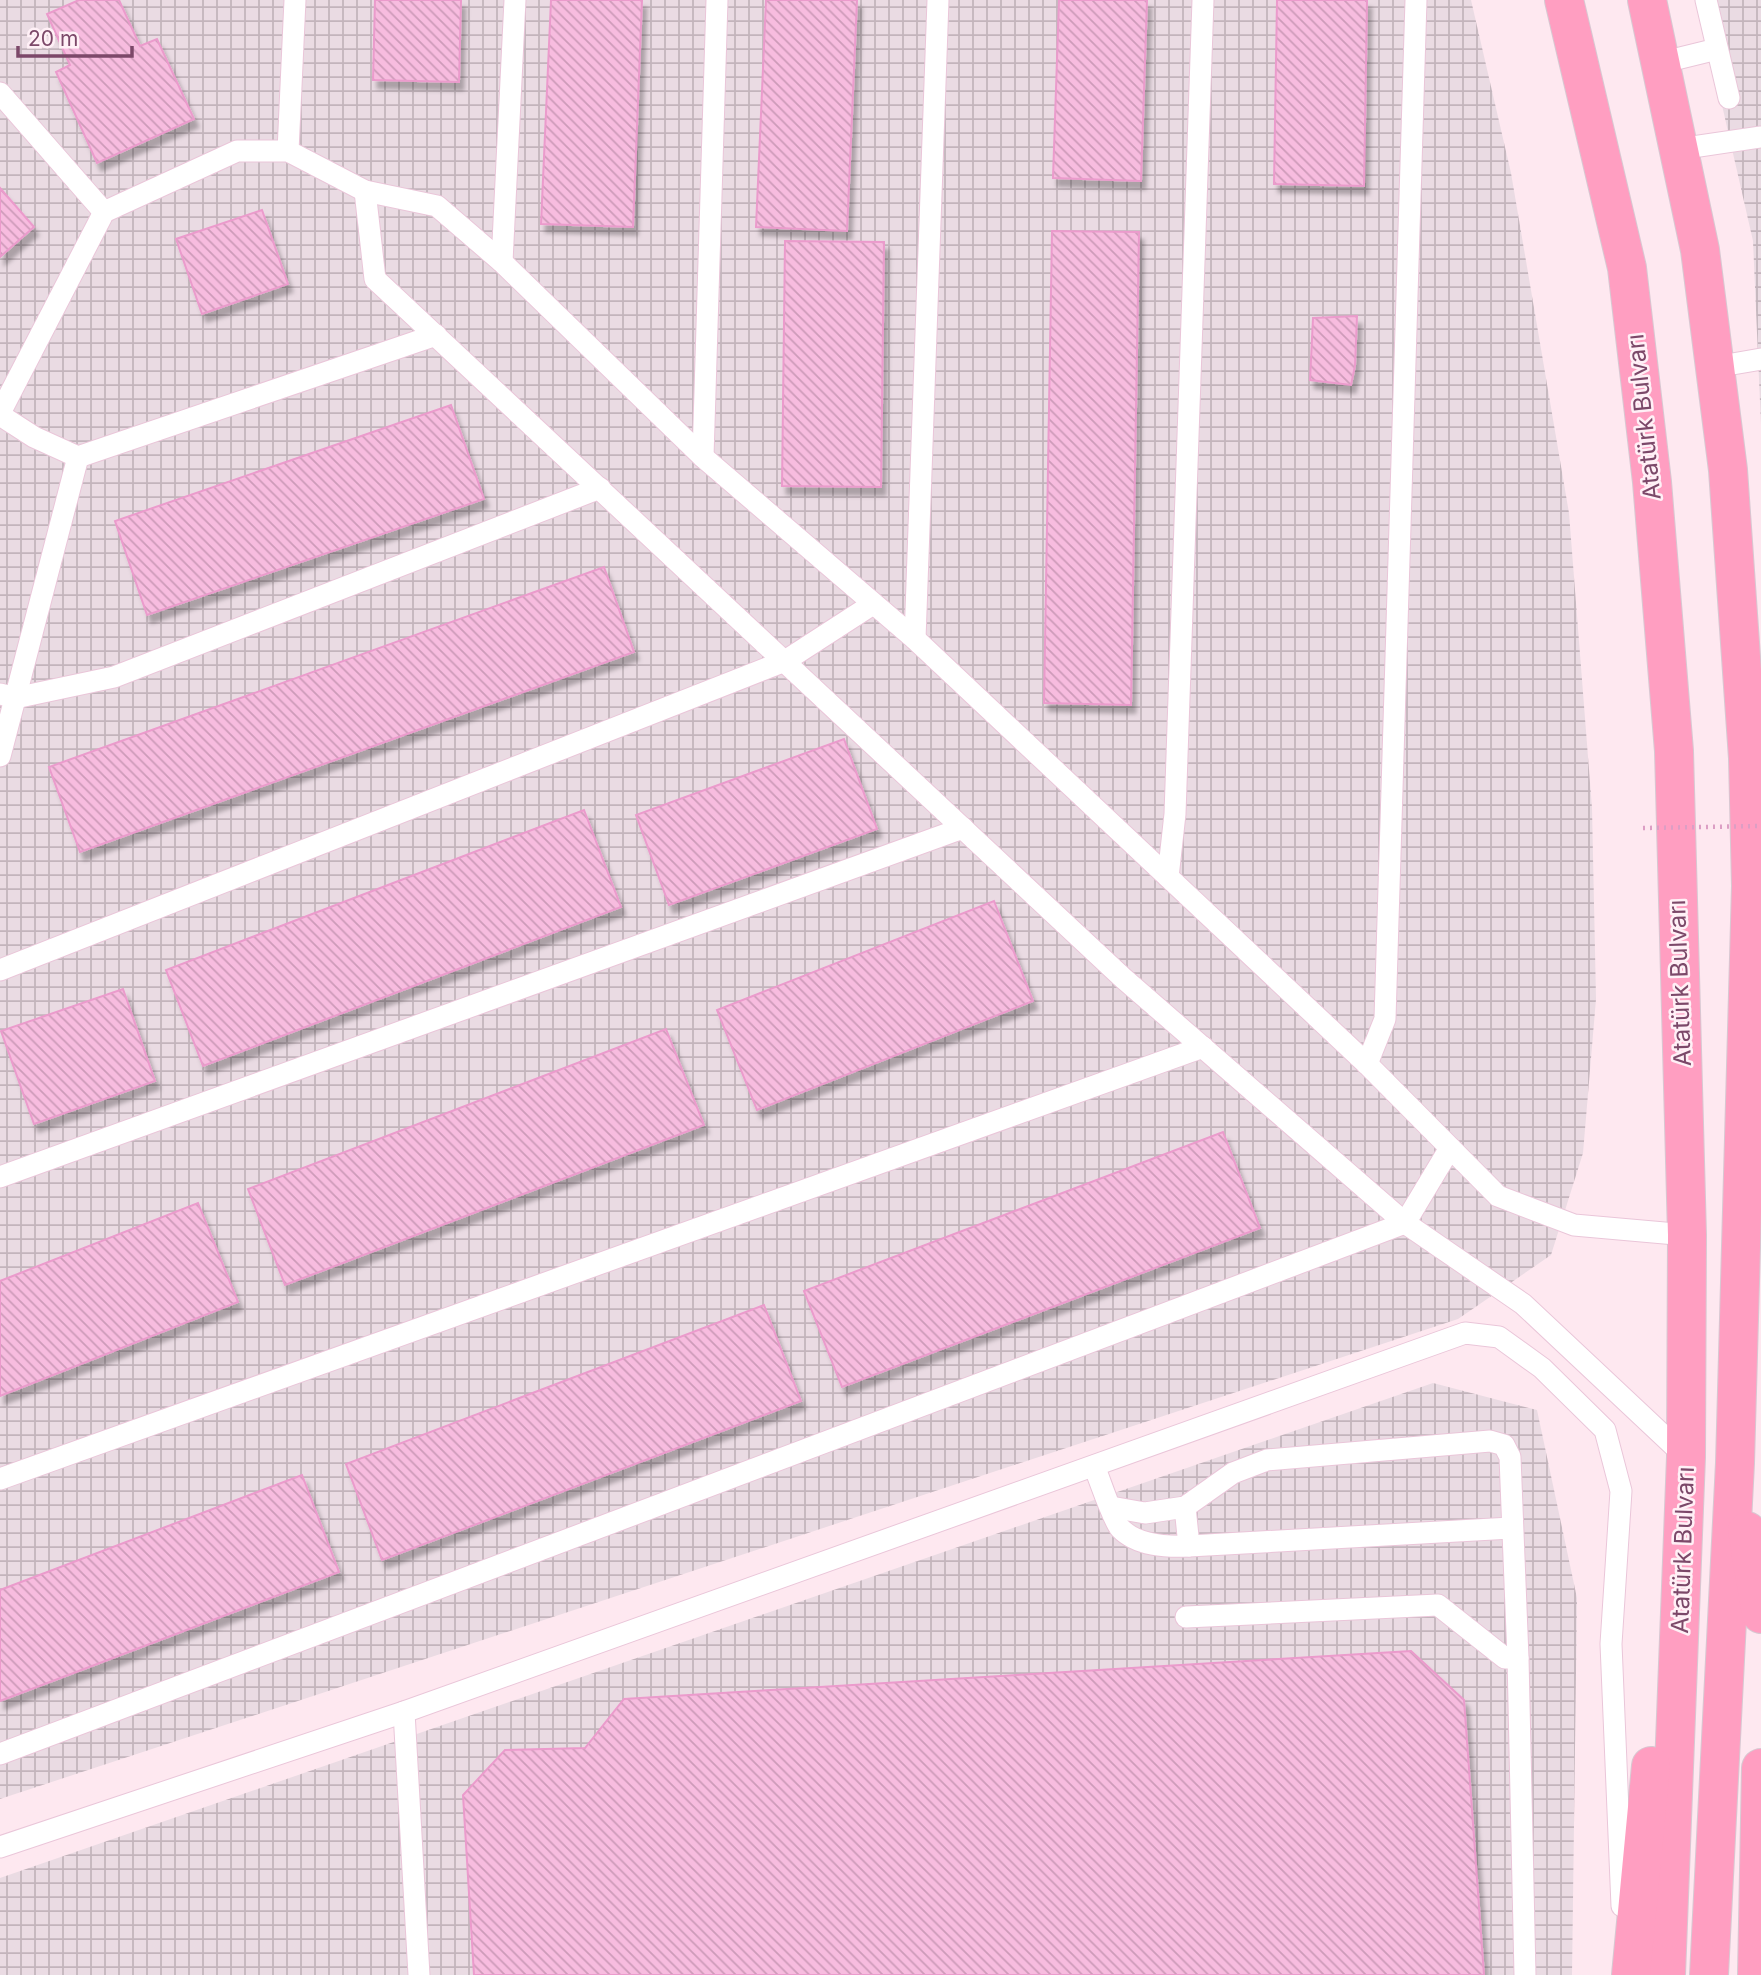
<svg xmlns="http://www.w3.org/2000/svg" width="1761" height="1975" font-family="Inter,sans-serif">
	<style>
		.industrial { fill: url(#industrial-grid) }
		.building { fill: url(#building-back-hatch); stroke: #eb9bcc; stroke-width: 2; filter: url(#shadow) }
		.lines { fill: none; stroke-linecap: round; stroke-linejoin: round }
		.lane-casing { stroke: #eac6d9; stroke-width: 23 }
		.primary-casing { stroke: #d8c8d2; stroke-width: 40 }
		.lane { stroke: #fff; stroke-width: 21 }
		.primary { stroke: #ff9ec1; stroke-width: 38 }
		.path-bridge { stroke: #dc9ec4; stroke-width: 4.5; stroke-dasharray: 2 5; stroke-linecap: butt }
		.labels { text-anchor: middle; stroke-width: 5; stroke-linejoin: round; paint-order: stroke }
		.street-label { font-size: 24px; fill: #7c4869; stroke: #fff0f6 }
	</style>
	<defs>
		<pattern id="industrial-grid" width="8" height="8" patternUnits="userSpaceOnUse" patternTransform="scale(1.75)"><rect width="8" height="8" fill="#eadbe3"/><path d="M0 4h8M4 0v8" fill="none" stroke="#c3b4bc"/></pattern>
		<pattern id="building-back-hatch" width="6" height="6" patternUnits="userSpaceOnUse" patternTransform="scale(1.75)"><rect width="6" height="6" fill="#f7bcdf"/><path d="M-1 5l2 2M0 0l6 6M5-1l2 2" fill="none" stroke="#cd9bb9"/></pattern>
		<filter id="shadow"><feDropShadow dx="4.5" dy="8" stdDeviation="2" flood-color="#0004"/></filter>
	</defs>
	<rect width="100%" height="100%" fill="#fee8f0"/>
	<g class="industrial">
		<path d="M0,0H1471L1511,173L1569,513L1592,808L1596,999L1583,1153L1551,1255L1458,1319L0,1799Z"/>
		<path d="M1698,0H1761V425L1753,241Z"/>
		<path d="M1433,1383L1537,1410L1577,1598L1572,1975H0V1878Z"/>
	</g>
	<g class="building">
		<path d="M79,0H119L140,46L157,39L194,119L97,163L56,72L70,65L47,14Z"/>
		<path d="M375,0H461L459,82L373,80Z"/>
		<path d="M551,0H642L633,227L541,224Z"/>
		<path d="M766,0H857L847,231L756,227Z"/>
		<path d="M1059,0H1147L1141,181L1053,178Z"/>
		<path d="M1277,0H1367L1364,186L1274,184Z"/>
		<path d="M0,188L34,227L0,257Z"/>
		<path d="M262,210L288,284L202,314L176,239Z"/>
		<path d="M1052,231L1139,232L1131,705L1044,703Z"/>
		<path d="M785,241L884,242L881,487L782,486Z"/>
		<path d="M1357,316L1355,366L1351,385L1310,380L1313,318Z"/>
		<path d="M451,405L484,499L147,615L115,521Z"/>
		<path d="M604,567L634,652L80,852L49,767Z"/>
		<path d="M844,739L877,829L669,905L636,815Z"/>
		<path d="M584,810L621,907L203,1066L166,970Z"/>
		<path d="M994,901L1033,1001L757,1110L717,1010Z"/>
		<path d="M123,989L155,1081L34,1124L1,1031Z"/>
		<path d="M666,1029L704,1125L285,1285L248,1189Z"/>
		<path d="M1223,1132L1260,1228L842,1387L804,1291Z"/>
		<path d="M198,1203L238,1302L0,1396V1281Z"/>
		<path d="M764,1305L801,1401L382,1560L346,1464Z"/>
		<path d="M302,1475L339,1572L0,1701V1590Z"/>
		<path d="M1411,1651L1464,1700L1484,1975H474L463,1795L505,1750L585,1748L624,1699Z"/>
	</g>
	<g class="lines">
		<defs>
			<g id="lane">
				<path d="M1706,0L1729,98"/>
				<path d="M1660,63L1717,49"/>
				<path d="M0,93L104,212"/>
				<path d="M1679,149L1761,137"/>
				<path d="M288,151L295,0"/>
				<path d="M365,191L375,279L1123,978L1405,1223L1523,1304L1686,1457"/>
				<path d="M502,262L515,0"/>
				<path d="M1715,367L1761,359"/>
				<path d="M0,413L104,212L237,151H288L365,191L437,206L502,262L703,457L915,639L1367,1064L1498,1196L1574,1225L1687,1235"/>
				<path d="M0,415L34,437L78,457L436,335"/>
				<path d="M703,457L717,0"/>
				<path d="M915,639L938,0"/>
				<path d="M0,694L15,698L114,677L600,488"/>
				<path d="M0,756L78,457"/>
				<path d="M1168,877L1175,814L1203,0"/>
				<path d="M0,970L785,661L873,604"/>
				<path d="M1367,1064L1385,1019L1416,0"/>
				<path d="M0,1177L963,828"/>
				<path d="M1094,1466C1100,1480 1112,1518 1120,1528C1137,1546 1167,1547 1189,1546L1511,1528"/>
				<path d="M0,1479L1203,1047"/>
				<path d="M1111,1507L1145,1513L1185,1507L1233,1473L1267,1460L1490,1441L1504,1445L1510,1457L1518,1658L1525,1975"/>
				<path d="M1185,1507L1189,1546"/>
				<path d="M1186,1617L1438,1605L1505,1658H1518"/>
				<path d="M404,1712L419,1975"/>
				<path d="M0,1754L1405,1223L1450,1148"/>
				<path d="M0,1847L404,1712L1465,1333L1499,1337L1542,1368L1605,1430L1621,1491L1611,1644L1622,1906"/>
			</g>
			<g id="primary">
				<path d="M1564,0L1627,268L1652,482L1674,751L1687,1235L1686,1457L1666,1975"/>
				<path d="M1647,0L1700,250L1728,470L1748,758L1751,886L1735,1463L1709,1975"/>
				<path d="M1747,1531L1761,1614"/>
				<path d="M1631,1975L1651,1766"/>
				<path d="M1757,1975L1761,1768"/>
			</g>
		</defs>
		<use href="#lane" class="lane-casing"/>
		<use href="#primary" class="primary-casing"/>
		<use href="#lane" class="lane"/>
		<use href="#primary" class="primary"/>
		<path class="path-bridge" d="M1643,828L1761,826"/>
	</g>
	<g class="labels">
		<g class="street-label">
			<text transform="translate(1644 417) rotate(-96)" y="8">Atatürk Bulvarı</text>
			<text transform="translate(1680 983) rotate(-92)" y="8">Atatürk Bulvarı</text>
			<text transform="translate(1683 1550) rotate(-88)" y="8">Atatürk Bulvarı</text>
		</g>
	</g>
	<path d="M18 46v10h114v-10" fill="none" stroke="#7c4869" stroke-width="3.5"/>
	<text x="28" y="46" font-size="21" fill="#7c4869" stroke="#fff0f6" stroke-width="5" paint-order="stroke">20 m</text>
</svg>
